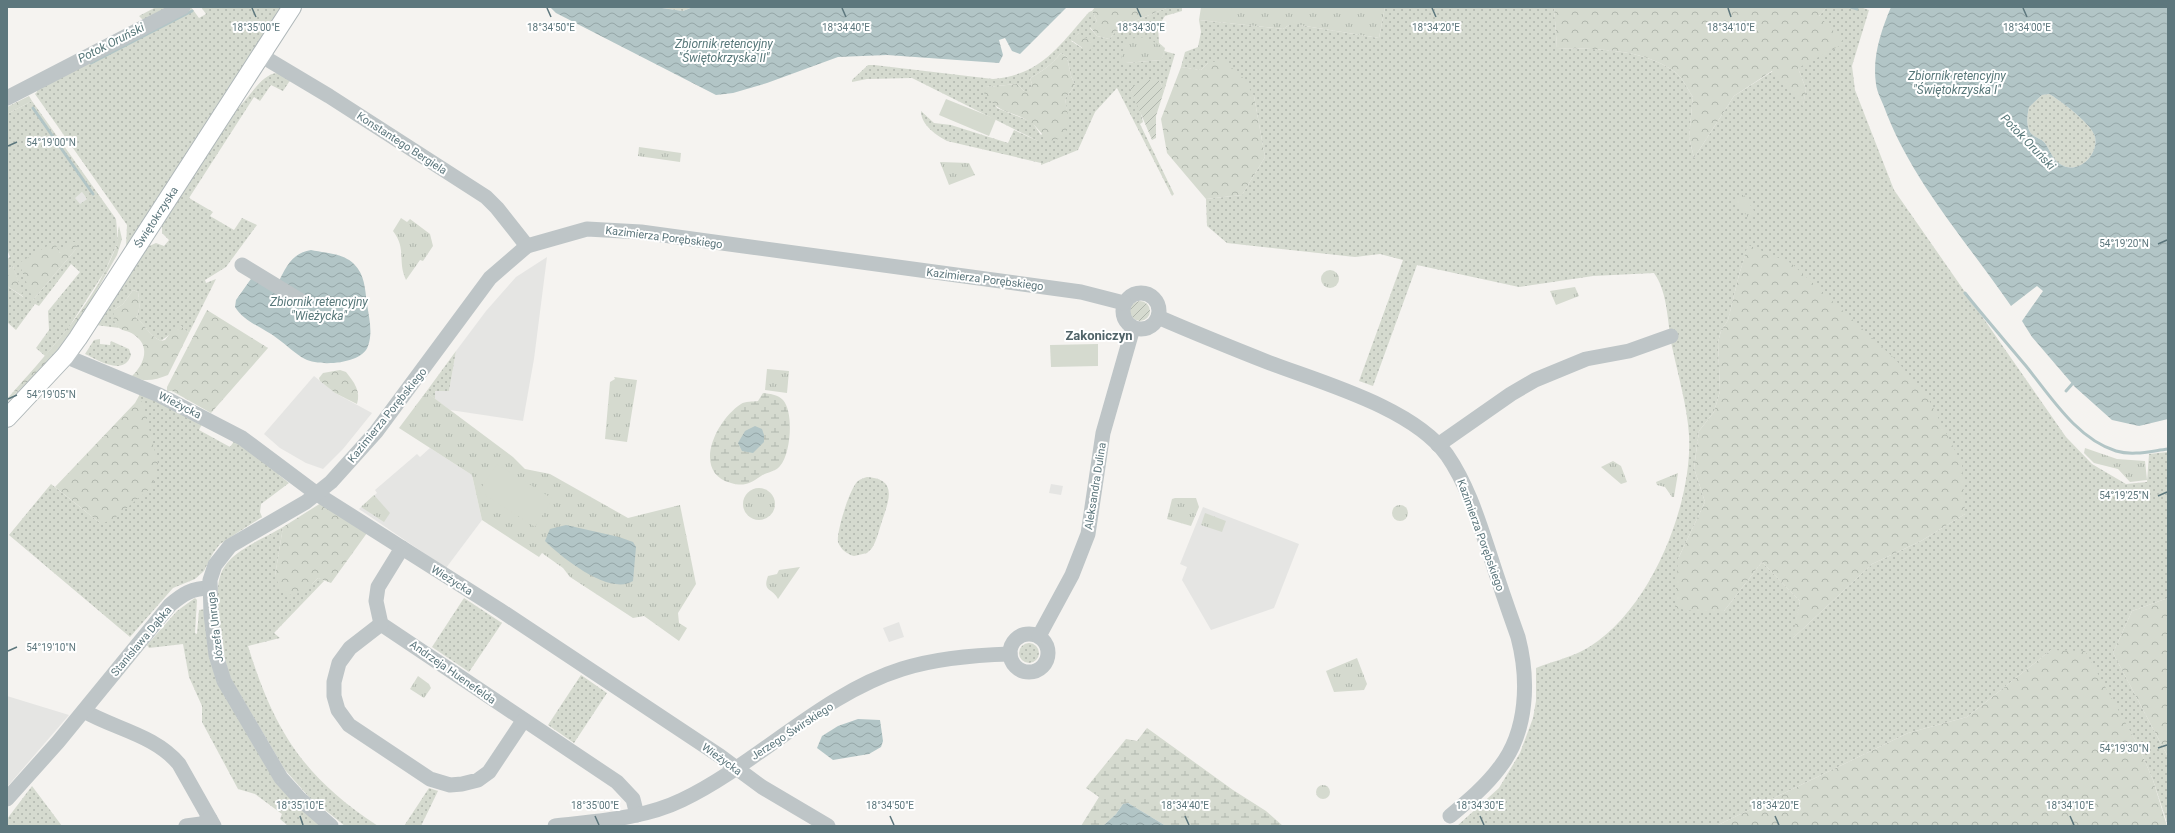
<svg xmlns="http://www.w3.org/2000/svg" width="2175" height="833" font-family="Roboto,sans-serif">
	<style>
		.built { fill: #e5e5e3 }
		.grass { fill: url(#grass-dots); fill-rule: evenodd }
		.forest { fill: url(#forest-crowns) }
		.wetland { fill: url(#wetland-marsh) }
		.park { fill: url(#park-tufts) }
		.garden { fill: url(#garden-furrows) }
		.pitch { fill: #d5dacf }
		.water { fill: url(#water-waves); fill-rule: evenodd }
		.lines { fill: none; stroke-linecap: round; stroke-linejoin: round }
		.stream { stroke: #b2c5c6; stroke-width: 3 }
		.major-casing { stroke: #afb7b9; stroke-width: 20 }
		.minor { stroke: #bec5c7; stroke-width: 15 }
		.major { stroke: #fff; stroke-width: 18 }
		.ticks { fill: none; stroke: #5d777d; stroke-width: 1.5 }
		.labels { text-anchor: middle; stroke-width: 4; stroke-linejoin: round; paint-order: stroke }
		.street-label { font-size: 11px; fill: #5d777d; stroke: #fff }
		.water-label { font-size: 12px; font-style: italic; fill: #58787a; stroke: #fff }
		.quarter-label { font-size: 13px; font-weight: bold; fill: #506368; stroke: #fff }
		.ticks-label { font-size: 10px; text-anchor: middle; fill: #5d777d; stroke: #fff; stroke-width: 4; stroke-linejoin: round; paint-order: stroke }
	</style>
	<defs>
		<pattern id="grass-dots" width="8" height="8" patternUnits="userSpaceOnUse"><rect width="8" height="8" fill="#d5dacf"/><path d="M2 2h.1M6 6h.1" fill="none" stroke="#b0b6ad" stroke-width="1.8" stroke-linecap="round"/></pattern>
		<pattern id="forest-crowns" width="20" height="18" patternUnits="userSpaceOnUse"><rect width="20" height="18" fill="#d5dacf"/><path d="M2 6a3 3 0 1 1 6 0M12 15a3 3 0 1 1 6 0" fill="none" stroke="#b0b6ad"/></pattern>
		<pattern id="wetland-marsh" width="20" height="14" patternUnits="userSpaceOnUse"><rect width="20" height="14" fill="#d5dacf"/><path d="M1 5h8M5 5V1M11 12h8M15 12V8" fill="none" stroke="#b0b6ad"/></pattern>
		<pattern id="park-tufts" width="24" height="20" patternUnits="userSpaceOnUse"><rect width="24" height="20" fill="#d5dacf"/><path d="M3 7l-1-3M5 7V3M7 7l1-3M15 17l-1-3M17 17v-4M19 17l1-3" fill="none" stroke="#b0b6ad"/></pattern>
		<pattern id="garden-furrows" width="10" height="10" patternUnits="userSpaceOnUse"><rect width="10" height="10" fill="#d5dacf"/><path d="M-1 1l2-2M0 10L10 0M9 11l2-2" fill="none" stroke="#b0b6ad"/></pattern>
		<pattern id="water-waves" width="16" height="10" patternUnits="userSpaceOnUse"><rect width="16" height="10" fill="#b2c5c6"/><path d="M0 5q4-4 8 0t8 0" fill="none" stroke="#94a5a6"/></pattern>
	</defs>
	<rect width="100%" height="100%" fill="#f5f3f0"/>
	<g class="built">
		<path d="M82,192L87,199L80,205L74,198Z"/>
		<path d="M547,257L534,359L523,421L450,410L435,399V390L449,391L456,351L486,311L516,277Z"/>
		<path d="M314,376L335,393L372,413L343,449L323,469L306,463L280,448L264,434Z"/>
		<path d="M430,448L472,475L482,520L446,568L359,509L377,493L375,490L417,454L420,457Z"/>
		<path d="M1051,484L1063,486L1061,495L1049,493Z"/>
		<path d="M1203,507L1299,544L1274,608L1211,630L1182,580L1187,567L1180,564Z"/>
		<path d="M899,622L904,637L889,642L883,628Z"/>
		<path d="M7,696L69,715L7,787Z"/>
	</g>
	<g class="grass">
		<path d="M156,7H176L146,23L139,16Z"/>
		<path d="M191,7L199,18L206,14L201,7H284L126,248L127,225L35,94L37,92L36,87Z"/>
		<path d="M655,7H693L683,11Z"/>
		<path d="M1169,7H1182V11L1165,16L1158,27L1159,43L1165,48L1161,46L1125,63L1162,60L1164,51L1175,54L1164,91L1159,80L1130,88L1139,106L1143,122L1140,124L1174,194L1172,196L1117,88L1095,112L1078,150L1041,165V163L947,141C936,135 921,125 921,111L934,123L951,125L1008,143L1014,130L1040,142L912,78L867,79L852,82V80L868,65H874L993,79C1041,75 1059,46 1089,12L1092,11L1097,21L1090,28L1097,36L1109,39L1120,27ZM1079,33L1082,48L1071,41ZM1061,53L1067,57L1071,76L1075,85L1065,99L1067,111L1041,135L1032,122L997,108L986,87L1017,84L1024,91L1029,92L1032,84L1030,78C1042,72 1052,64 1061,53Z"/>
		<path d="M1385,7H1554L1557,48C1596,49 1642,48 1675,72C1683,78 1688,90 1693,97L1689,137L1694,158L1734,96L1773,71L1803,105L1806,89L1798,68L1819,16L1827,7H1860L1869,10L1852,66L1855,90L1894,190L2066,437L2092,464L2126,484L2147,482L2149,454L2168,452V598L2132,611L2113,653L2168,757V826L2153,780L2137,743L2113,703L2051,650L1967,717L1908,733L1716,826H1457L1499,788L1520,753L1533,718L1536,701V668C1551,662 1568,658 1582,651C1648,617 1693,506 1689,435C1687,406 1679,379 1673,351C1667,326 1669,294 1654,273L1593,276L1519,287L1417,265L1373,386L1359,381L1403,260L1380,254L1355,257L1227,243L1207,226L1206,199L1242,195L1265,157L1254,96L1208,63L1201,70L1181,67L1185,52L1198,47L1201,32L1199,20L1283,29L1289,25H1299L1379,38ZM1748,246L1965,514L1921,541L1872,564L1793,638L1800,601L1762,562L1724,611L1678,559L1705,502L1694,468L1699,431L1714,412L1720,391L1718,342L1721,331L1728,320L1739,275Z"/>
		<path d="M277,73L291,79L283,91L271,85L260,101L254,97L189,198L213,212L210,216L234,230L242,218L257,225L226,267L205,280L206,283L216,279L189,333L181,326L161,341C149,336 146,325 136,318C141,308 139,302 138,292L133,290L123,304L114,310L115,323L119,328L96,325L147,247L156,243L164,246L169,240L162,233V223L236,110C249,99 261,74 277,73Z"/>
		<path d="M2049,94C2060,100 2093,125 2095,137C2099,155 2077,176 2060,164C2052,159 2050,149 2044,142C2041,139 2037,138 2034,136C2025,130 2027,116 2029,107L2042,95Z"/>
		<path d="M32,101L116,219L118,242L105,271L69,327L45,356L36,348L49,330L48,311L80,272L71,264L39,306L35,304L16,330L7,322V286L23,297L13,266L7,270V259L10,257L7,249V114ZM82,192L87,199L80,204L75,198ZM53,242L60,253L76,249L33,300Z"/>
		<path d="M100,339V344L110,345L111,341L129,349L131,355C124,377 98,360 85,354L94,340Z"/>
		<path d="M456,351L449,391H435V399L426,392Z"/>
		<path d="M140,394L203,422L199,430L230,447L235,440L277,469L279,475L289,483L261,504L260,512L262,517L220,544L213,553L204,571L195,579L173,588L130,637L9,535L51,484L100,523Z"/>
		<path d="M867,477C898,479 889,500 882,521C879,530 877,540 872,548L867,553L854,556C847,554 841,550 838,542C836,533 850,487 858,481C860,479 864,478 867,477Z"/>
		<path d="M283,527L275,576L312,584L318,578L322,579L324,581L274,633L280,638L248,646C274,730 303,777 378,826H345L309,797L285,770L231,679C223,659 212,593 221,574C222,570 226,564 229,561C240,548 268,536 283,527Z"/>
		<path d="M195,598L197,600L195,633L197,634L199,610L206,609L220,685L270,771L322,826H288L280,819L282,814L255,794L238,789L202,722V706L189,677L183,644L149,648L147,645L177,611Z"/>
		<path d="M464,598L502,623L469,672L432,647Z"/>
		<circle cx="1029" cy="653" r="10"/>
		<path d="M581,675L607,693L574,743L548,725Z"/>
		<path d="M32,786L62,826H7V819Z"/>
		<path d="M429,788L438,791L421,826H404Z"/>
	</g>
	<g class="forest">
		<path d="M1095,7H1169L1120,27L1109,39L1097,36L1090,27L1097,21L1092,11Z"/>
		<path d="M1554,7H1827L1819,16L1845,43L1798,68L1806,89L1803,106L1772,71L1734,96L1694,158L1689,137L1693,97C1688,90 1683,78 1675,72C1642,48 1596,49 1557,48Z"/>
		<path d="M1079,33L1092,42L1093,48L1087,51L1071,40Z"/>
		<path d="M1061,53L1067,57L1071,76L1075,85L1065,99C1067,109 1072,129 1062,137C1060,139 1054,140 1050,141C1042,136 1036,125 1030,122C1009,109 1001,116 984,93L986,87L1017,84L1024,91H1029L1032,84L1030,78C1042,72 1052,64 1061,53Z"/>
		<path d="M1222,60L1241,75L1254,96L1265,157L1242,195L1206,199L1167,153L1161,119L1181,67L1201,70L1208,63Z"/>
		<path d="M29,96L32,101L7,114V107Z"/>
		<path d="M119,226L122,239L117,255L76,327L51,359L8,401L7,399C48,352 95,304 117,244C119,238 117,232 119,226Z"/>
		<path d="M54,242L60,253L70,242H78L76,249L33,300L19,263Z"/>
		<path d="M1748,245L1791,263L1895,359L1926,394L1962,464L1965,514L1921,541L1872,564L1792,639L1800,601L1762,562L1724,611L1699,612L1675,608L1678,559L1705,502L1694,468L1699,431L1714,412L1720,391L1718,342L1721,331L1728,320L1739,275Z"/>
		<path d="M13,266L24,297L7,286V270Z"/>
		<path d="M133,290L138,292C139,302 141,308 136,318C146,325 149,336 161,341L165,340L175,327L181,326L189,333L168,375C155,380 144,383 132,376C145,364 151,345 133,334C129,331 123,331 119,328C113,323 113,316 114,310L123,304Z"/>
		<path d="M207,310L268,348L211,413L172,391H167V387Z"/>
		<path d="M340,370L346,372C354,382 361,391 357,404L335,393L320,381L319,378L323,373Z"/>
		<path d="M140,394L158,463L152,487L111,521L100,523L55,487L135,403Z"/>
		<path d="M321,503L367,533L331,583L318,578L304,592L289,595L281,590L275,576L283,527Z"/>
		<path d="M2168,598V757L2113,653L2132,611Z"/>
		<path d="M2051,650L2085,651L2137,743L2153,780L2167,826H1716L1908,733L1967,717Z"/>
	</g>
	<g class="wetland">
		<path d="M763,393C770,394 777,394 783,400C794,412 791,454 780,466C775,472 767,472 761,476C751,483 744,487 731,483C691,472 716,420 741,404C745,401 753,402 758,401Z"/>
		<path d="M1147,728L1233,790L1266,811L1283,826H1166L1128,803L1123,804L1116,814L1103,826H1081L1099,797L1086,788L1126,739L1137,741Z"/>
	</g>
	<g class="park">
		<path d="M1201,7H1385L1379,38L1299,25H1289L1283,29L1199,20Z"/>
		<path d="M1145,37L1165,48L1162,60L1125,63L1121,59L1124,46L1130,39Z"/>
		<path d="M639,147L681,153L680,162L638,156Z"/>
		<path d="M940,162L969,163L975,175L949,185Z"/>
		<path d="M1738,195H1744L1756,214L1750,220L1735,201Z"/>
		<path d="M401,218L407,222L410,219L430,234L433,246L423,261L420,260L406,280C397,261 407,249 393,231Z"/>
		<circle cx="1330" cy="279" r="9"/>
		<path d="M1575,287L1579,296L1556,305L1550,291Z"/>
		<path d="M767,369L789,371L787,393L765,390Z"/>
		<path d="M614,377L637,380L627,442L605,439L610,382L615,379Z"/>
		<path d="M426,392L513,457L525,469L550,474L628,518L680,505L696,584L678,613L679,623L687,628L679,641L644,616L633,618L570,577L563,568L542,553L539,557L482,520L472,475L399,428Z"/>
		<path d="M2085,448L2117,459L2145,461L2147,480L2130,482L2118,469L2094,463L2084,453Z"/>
		<path d="M1613,461L1621,466L1627,482L1621,484L1601,467Z"/>
		<path d="M1678,473L1674,497H1672L1665,487L1657,485L1656,482Z"/>
		<circle cx="759" cy="504" r="16"/>
		<path d="M374,495L390,513L384,522L361,507Z"/>
		<path d="M1175,498H1196L1199,507L1191,526L1167,519L1172,499Z"/>
		<circle cx="1400" cy="513" r="8"/>
		<path d="M1205,513L1226,521L1222,532L1201,525Z"/>
		<path d="M800,567L778,599C773,588 762,592 768,576L777,574L779,570Z"/>
		<path d="M1357,658L1367,684L1364,690L1334,692L1326,671Z"/>
		<path d="M418,676L429,684L431,688L424,698L410,689Z"/>
		<circle cx="1323" cy="792" r="7"/>
	</g>
	<g class="garden">
		<path d="M1147,80H1159L1164,91L1156,116V138L1152,140L1130,88Z"/>
		<circle cx="1140" cy="311" r="10"/>
	</g>
	<g class="pitch">
		<path d="M1204,7H1232L1230,22L1203,19Z"/>
		<path d="M946,99L996,119L989,136L939,115Z"/>
		<path d="M1098,344V366L1051,367L1050,345Z"/>
		<path d="M497,464L553,499L535,527L479,491Z"/>
	</g>
	<g class="water">
		<path d="M550,7H655L683,11L693,7H1067L1020,54L1012,51L1005,38L999,40L1003,55L999,63L887,55L838,57L767,83L733,93L716,95L556,13Z"/>
		<path d="M1891,7H2168V419L2139,426L2112,420L2075,387L2032,337L2022,321L2043,291L2037,286L2011,306C1968,243 1914,184 1886,112C1883,103 1877,93 1876,84C1872,57 1881,31 1891,7ZM2049,94C2060,100 2093,125 2095,137C2099,155 2077,176 2060,164C2052,159 2050,149 2044,142C2041,139 2037,138 2034,136C2025,130 2027,116 2029,107L2042,95Z"/>
		<path d="M311,250C325,253 343,253 354,264C365,275 365,289 367,304C369,317 373,333 368,346C362,364 320,367 305,359C295,354 287,345 278,339C264,328 244,322 235,307L236,300L253,276L278,283C286,267 292,253 311,250Z"/>
		<path d="M755,426L762,429L764,435V442L753,453L742,451L738,443L745,431Z"/>
		<path d="M566,525L619,537L633,542L636,547L633,581C610,596 562,558 545,541L550,529Z"/>
		<path d="M858,719L880,720L883,741L881,747L869,754L833,760L817,748L822,736L838,726Z"/>
		<path d="M1128,803L1166,826H1103L1116,814L1123,804Z"/>
	</g>
	<g class="lines">
		<g class="stream">
			<path d="M1851,7L1857,9"/>
			<path d="M91,63L192,11"/>
			<path d="M33,108L93,194"/>
			<path d="M1965,293C1985,318 2006,342 2026,366C2051,397 2077,439 2116,451C2133,456 2151,451 2168,449"/>
			<path d="M2066,391L2074,382"/>
		</g>
		<defs>
			<path id="major" d="M7,418L65,356L78,338L292,7"/>
		</defs>
		<use href="#major" class="major-casing"/>
		<g class="minor">
			<path d="M262,56L329,96L486,197L497,208L527,246"/>
			<path d="M7,98L183,7"/>
			<path d="M242,265L301,301"/>
			<circle cx="1141" cy="311" r="18"/>
			<path d="M1158,317C1195,333 1232,348 1270,363C1323,383 1413,408 1447,455C1467,484 1478,519 1489,552C1498,580 1508,609 1518,637C1529,679 1528,731 1500,767C1486,786 1468,801 1450,816"/>
			<path d="M65,356L159,395L242,438L317,494L500,610L720,756L762,787L828,826"/>
			<path d="M1438,445L1511,394L1535,380L1586,359L1629,351L1671,336"/>
			<path d="M402,548L378,587L376,601L381,624L617,782L633,799L637,815"/>
			<path d="M381,624L350,648L339,663L334,682V696L338,710L349,725L430,779L450,785L462,784L478,780L489,772L523,721"/>
			<circle cx="1029" cy="653" r="19"/>
			<path d="M1039,636L1072,575L1088,534L1103,433L1133,328"/>
			<path d="M84,711C115,729 155,735 179,764L214,826"/>
			<path d="M7,799L58,742L170,605C183,594 192,588 210,588"/>
			<path d="M186,826L201,824L210,819"/>
			<path d="M331,826L300,799L281,778L224,681L216,655L211,614L210,580L215,565L230,546L306,502L331,482L376,432L490,278L527,246L587,229L641,232L1081,292L1124,303"/>
			<path d="M555,826C597,821 643,819 682,800C757,764 822,694 902,669C937,658 973,655 1010,654"/>
		</g>
		<use href="#major" class="major"/>
	</g>
	<path class="ticks" d="M252,8L256,17M547,8L551,17M842,8L846,17M1137,8L1141,17M1432,8L1436,17M1728,8L1731,17M2023,8L2027,17M8,146L17,142M2158,244L2167,240M8,399L17,395M2158,496L2167,492M8,651L17,647M2158,748L2167,745M300,816L303,825M595,816L599,825M890,816L894,825M1185,816L1189,825M1480,816L1484,825M1775,816L1779,825M2070,816L2074,825"/>
	<g class="labels">
		<g class="street-label">
			<text transform="translate(402 143) rotate(33)" y="4">Konstantego Bergiela</text>
			<text transform="translate(156 217) rotate(-57)" y="4">Świętokrzyska</text>
			<text transform="translate(664 237) rotate(7)" y="4">Kazimierza Porębskiego</text>
			<text transform="translate(985 279) rotate(7)" y="4">Kazimierza Porębskiego</text>
			<text transform="translate(180 405) rotate(27)" y="4">Wieżycka</text>
			<text transform="translate(387 415) rotate(-51)" y="4">Kazimierza Porębskiego</text>
			<text transform="translate(1095 486) rotate(-81)" y="4">Aleksandra Dulina</text>
			<text transform="translate(1481 535) rotate(70)" y="4">Kazimierza Porębskiego</text>
			<text transform="translate(452 580) rotate(32)" y="4">Wieżycka</text>
			<text transform="translate(215 627) rotate(-97)" y="4">Józefa Unruga</text>
			<text transform="translate(141 641) rotate(-50)" y="4">Stanisława Dąbka</text>
			<text transform="translate(453 672) rotate(35)" y="4">Andrzeja Huenefelda</text>
			<text transform="translate(792 731) rotate(-33)" y="4">Jerzego Świrskiego</text>
			<text transform="translate(722 759) rotate(36)" y="4">Wieżycka</text>
		</g>
		<g class="water-label">
			<text transform="translate(111 43) rotate(-27)" y="4">Potok Oruński</text>
			<text x="724" y="48">Zbiornik retencyjny<tspan x="724" dy="14">"Świętokrzyska II"</tspan></text>
			<text x="1957" y="80">Zbiornik retencyjny<tspan x="1957" dy="14">"Świętokrzyska I"</tspan></text>
			<text transform="translate(2028 142) rotate(46)" y="4">Potok Oruński</text>
			<text x="319" y="306">Zbiornik retencyjny<tspan x="319" dy="14">"Wieżycka"</tspan></text>
		</g>
		<g class="quarter-label">
			<text x="1099" y="340">Zakoniczyn</text>
		</g>
	</g>
	<g class="ticks-label">
		<text x="256" y="31">18°35'00"E</text>
		<text x="551" y="31">18°34'50"E</text>
		<text x="846" y="31">18°34'40"E</text>
		<text x="1141" y="31">18°34'30"E</text>
		<text x="1436" y="31">18°34'20"E</text>
		<text x="1731" y="31">18°34'10"E</text>
		<text x="2027" y="31">18°34'00"E</text>
		<text x="51" y="146">54°19'00"N</text>
		<text x="2124" y="247">54°19'20"N</text>
		<text x="51" y="398">54°19'05"N</text>
		<text x="2124" y="499">54°19'25"N</text>
		<text x="51" y="651">54°19'10"N</text>
		<text x="2124" y="752">54°19'30"N</text>
		<text x="300" y="809">18°35'10"E</text>
		<text x="595" y="809">18°35'00"E</text>
		<text x="890" y="809">18°34'50"E</text>
		<text x="1185" y="809">18°34'40"E</text>
		<text x="1480" y="809">18°34'30"E</text>
		<text x="1775" y="809">18°34'20"E</text>
		<text x="2070" y="809">18°34'10"E</text>
	</g>
	<rect width="2175" height="833" fill="none" stroke="#5d777d" stroke-width="16"/>
</svg>
